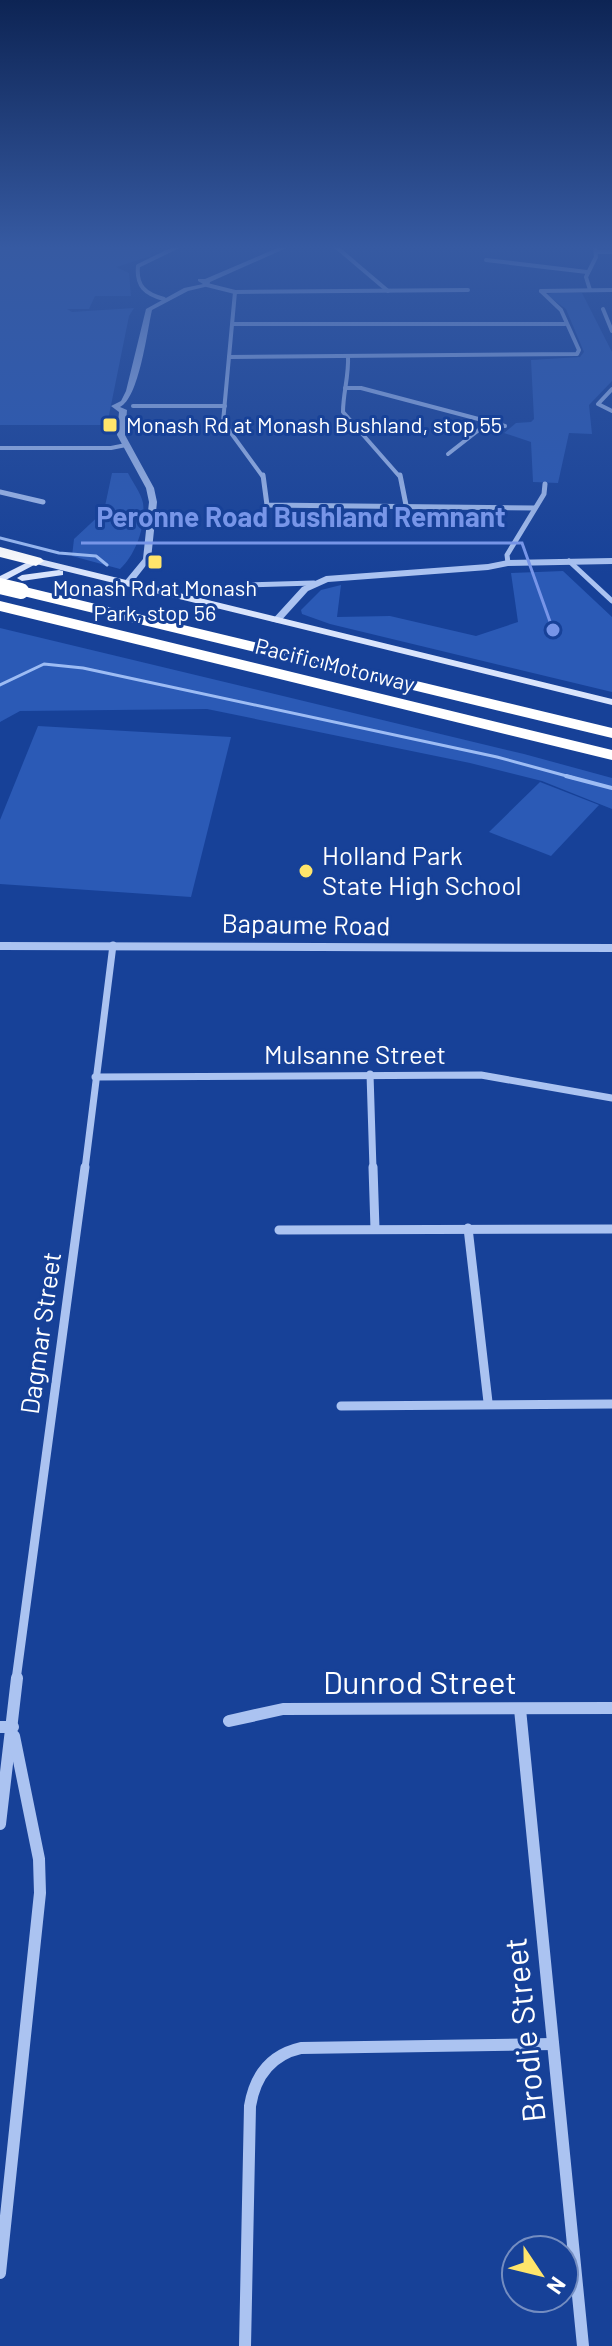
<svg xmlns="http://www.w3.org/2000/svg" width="612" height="2346" font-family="Barlow,sans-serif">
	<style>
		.green { fill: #2b5ab6 }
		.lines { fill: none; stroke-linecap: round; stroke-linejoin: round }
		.stream-far1 { stroke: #9dbcf4; stroke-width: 3 }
		.stream { stroke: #9dbcf4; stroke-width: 4 }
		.minor-far4 { stroke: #abc3f1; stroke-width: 4 }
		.minor-far3 { stroke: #abc3f1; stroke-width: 5 }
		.minor-far2 { stroke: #abc3f1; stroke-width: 7 }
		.minor-far1 { stroke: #abc3f1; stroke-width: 9 }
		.minor { stroke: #abc3f1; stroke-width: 12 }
		.tertiary { fill: #abc3f1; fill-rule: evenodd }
		.secondary { fill: #d9e4fc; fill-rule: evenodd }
		.motorway { fill: #fff; fill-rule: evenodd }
		.motorway-bridge { stroke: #fff; stroke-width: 16 }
		.poi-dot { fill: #ffe56b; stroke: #174198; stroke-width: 3 }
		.labels { text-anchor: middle; stroke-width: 6; stroke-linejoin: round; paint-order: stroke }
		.far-poi-label { font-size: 22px; fill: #fff; stroke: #174198; text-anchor: start }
		.far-street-label { font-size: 22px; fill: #fff; stroke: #174198 }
		.poi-label { font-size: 26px; fill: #fff; stroke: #174198; text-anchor: start }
		.street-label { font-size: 26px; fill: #fff; stroke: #174198 }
		.near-street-label { font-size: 32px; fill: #fff; stroke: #174198 }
		.leader { fill: none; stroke: #7795e8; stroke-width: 3 }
		.callout-dot { fill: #7795e8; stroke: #174198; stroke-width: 3 }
		.callout-label { font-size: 28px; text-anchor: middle; font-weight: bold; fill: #7795e8; stroke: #174198; stroke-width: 6; stroke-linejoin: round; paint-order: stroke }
	</style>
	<rect width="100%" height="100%" fill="#174198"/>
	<g class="green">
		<path d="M0,246H150L151,256L116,267L129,273L131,296H95L89,309H67L72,312L134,308L129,316L107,425H0Z"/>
		<path d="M554,292L582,293L612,352V381L589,405L592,434L569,433L558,483L533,482L531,442L504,433L516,423L531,422L534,419L531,360L580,357L584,352L566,309L547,295Z"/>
		<path d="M112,473H128C133,483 141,493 143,503C146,526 136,554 120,569L72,556L74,539L104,511Z"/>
		<path d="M563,571L612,617V692L330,624L302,614L301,610L321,590L341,585L337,617L390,616L476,636L518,622L511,573Z"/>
		<path d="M0,628L524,754L612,778V809L542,781L470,763L207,709L20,711L0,722Z"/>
		<path d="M38,726L231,737L191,897L0,884V820Z"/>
		<path d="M540,782L599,805L551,856L489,832Z"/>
	</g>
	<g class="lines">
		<g class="stream-far1">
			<path d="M0,538L59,553L96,556L107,565"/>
			<path d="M0,685L44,664L83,668L497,757L574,778"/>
		</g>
		<path class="stream" d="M566,776L612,788"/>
		<g class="minor-far4">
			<path d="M335,246L388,291"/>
			<path d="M596,252H612"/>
			<path d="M486,260L587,272"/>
			<path d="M207,285L235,292L468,290"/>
			<path d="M590,290L586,277L596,257L595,246"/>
			<path d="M541,291L612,290"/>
			<path d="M235,292L223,422L263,477"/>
			<path d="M164,299C145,294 136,286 138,266L179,246"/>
			<path d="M603,309L612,331"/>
			<path d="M233,324H565"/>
			<path d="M348,356C349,376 343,393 343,412L400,477"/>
			<path d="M229,357L577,354L579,350L561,310L541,291"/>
			<path d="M345,388H361L505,426"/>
			<path d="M612,389L598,404L612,411"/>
			<path d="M133,406H225"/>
			<path d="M0,448H111L126,445"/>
			<path d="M448,454L489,422"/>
		</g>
		<g class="minor-far3">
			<path d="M263,475L267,505L535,508"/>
			<path d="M400,475L406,505"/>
			<path d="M0,492L43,502"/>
			<path d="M569,561L612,601"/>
			<path d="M508,563L507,555L544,494L545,484"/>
			<path d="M223,589L247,585L314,583"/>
		</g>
		<g class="minor-far2">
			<path d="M370,1074L373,1169"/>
			<path d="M95,1077L481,1075L612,1098"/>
			<path d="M85,1169L113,945"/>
		</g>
		<g class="minor-far1">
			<path d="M373,1167L375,1229"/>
			<path d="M468,1228L488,1402"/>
			<path d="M279,1230L612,1229"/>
			<path d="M341,1406L612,1404"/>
			<path d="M16,1680L85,1167"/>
		</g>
		<g class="minor">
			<path d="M520,1709L583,2346"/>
			<path d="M229,1721L283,1709L612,1708"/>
			<path d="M0,1727H13"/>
			<path d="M0,1824L17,1678"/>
			<path d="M0,2273L40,1893L39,1859L14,1736"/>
			<path d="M245,2346L250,2106C255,2076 270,2055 301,2048L553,2044"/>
		</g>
		<g class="tertiary">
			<path d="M282,246H291L210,282L209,286L188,291L152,310C147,332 139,398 120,407L127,410L125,435L154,488L157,502L151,559L130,586H124V582L143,559L149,502L146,488L117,435L119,412L111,406L121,401L126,391L146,309L184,288L203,284L198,281V279H205Z"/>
			<path d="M612,558V564L508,566L488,570L328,582L308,591L279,623L271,621L302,587L326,576L488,564L508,560Z"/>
			<path d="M0,942L612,944V952L0,950Z"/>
		</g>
		<g class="secondary">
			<path d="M36,558L612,699V705L36,564L0,583V576Z"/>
			<path d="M59,570L63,571V575L22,581L17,578L22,575Z"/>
		</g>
		<g class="motorway">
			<path d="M0,547L41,558L44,561L36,566L0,557Z"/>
			<path d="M21,586L612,728V738L15,594L13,591Z"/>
			<path d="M0,601L612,750V760L0,611Z"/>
		</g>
		<path class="motorway-bridge" d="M0,586L21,591"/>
	</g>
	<linearGradient id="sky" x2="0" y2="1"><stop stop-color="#0d2454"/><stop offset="0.43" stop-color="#365aa2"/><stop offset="1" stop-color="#365aa2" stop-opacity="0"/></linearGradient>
	<rect width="612" height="575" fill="url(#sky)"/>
	<g class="poi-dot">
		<rect x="102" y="417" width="16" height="16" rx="4"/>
		<rect x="147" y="554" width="16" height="16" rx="4"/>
		<circle cx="306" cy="871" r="8"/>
	</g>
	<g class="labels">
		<g class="far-poi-label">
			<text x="126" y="433">Monash Rd at Monash Bushland, stop 55</text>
			<text x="155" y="596" text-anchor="middle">Monash Rd at Monash<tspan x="155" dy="25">Park, stop 56</tspan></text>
		</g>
		<g class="far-street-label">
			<text transform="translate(335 665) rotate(14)" y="8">Pacific Motorway</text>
		</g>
		<g class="poi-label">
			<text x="322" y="865">Holland Park<tspan x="322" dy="30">State High School</tspan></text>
		</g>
		<g class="street-label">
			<text transform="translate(306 925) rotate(1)" y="9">Bapaume Road</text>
			<text x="355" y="1064">Mulsanne Street</text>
			<text transform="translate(41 1333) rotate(-82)" y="9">Dagmar Street</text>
		</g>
		<g class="near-street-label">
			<text x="420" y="1694">Dunrod Street</text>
			<text transform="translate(525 2030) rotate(-96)" y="11">Brodie Street</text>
		</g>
	</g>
	<path class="leader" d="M553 630L522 543H81"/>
	<circle class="callout-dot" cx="553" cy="630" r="8"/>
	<g class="callout-label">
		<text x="301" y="527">Peronne Road Bushland Remnant</text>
	</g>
	<g transform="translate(540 2274) rotate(125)"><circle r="38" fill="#174198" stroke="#748dc1" stroke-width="2"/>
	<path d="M0-6L14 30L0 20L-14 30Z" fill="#ffe56b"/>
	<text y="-12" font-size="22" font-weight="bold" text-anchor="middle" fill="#ffffff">N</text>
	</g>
</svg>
